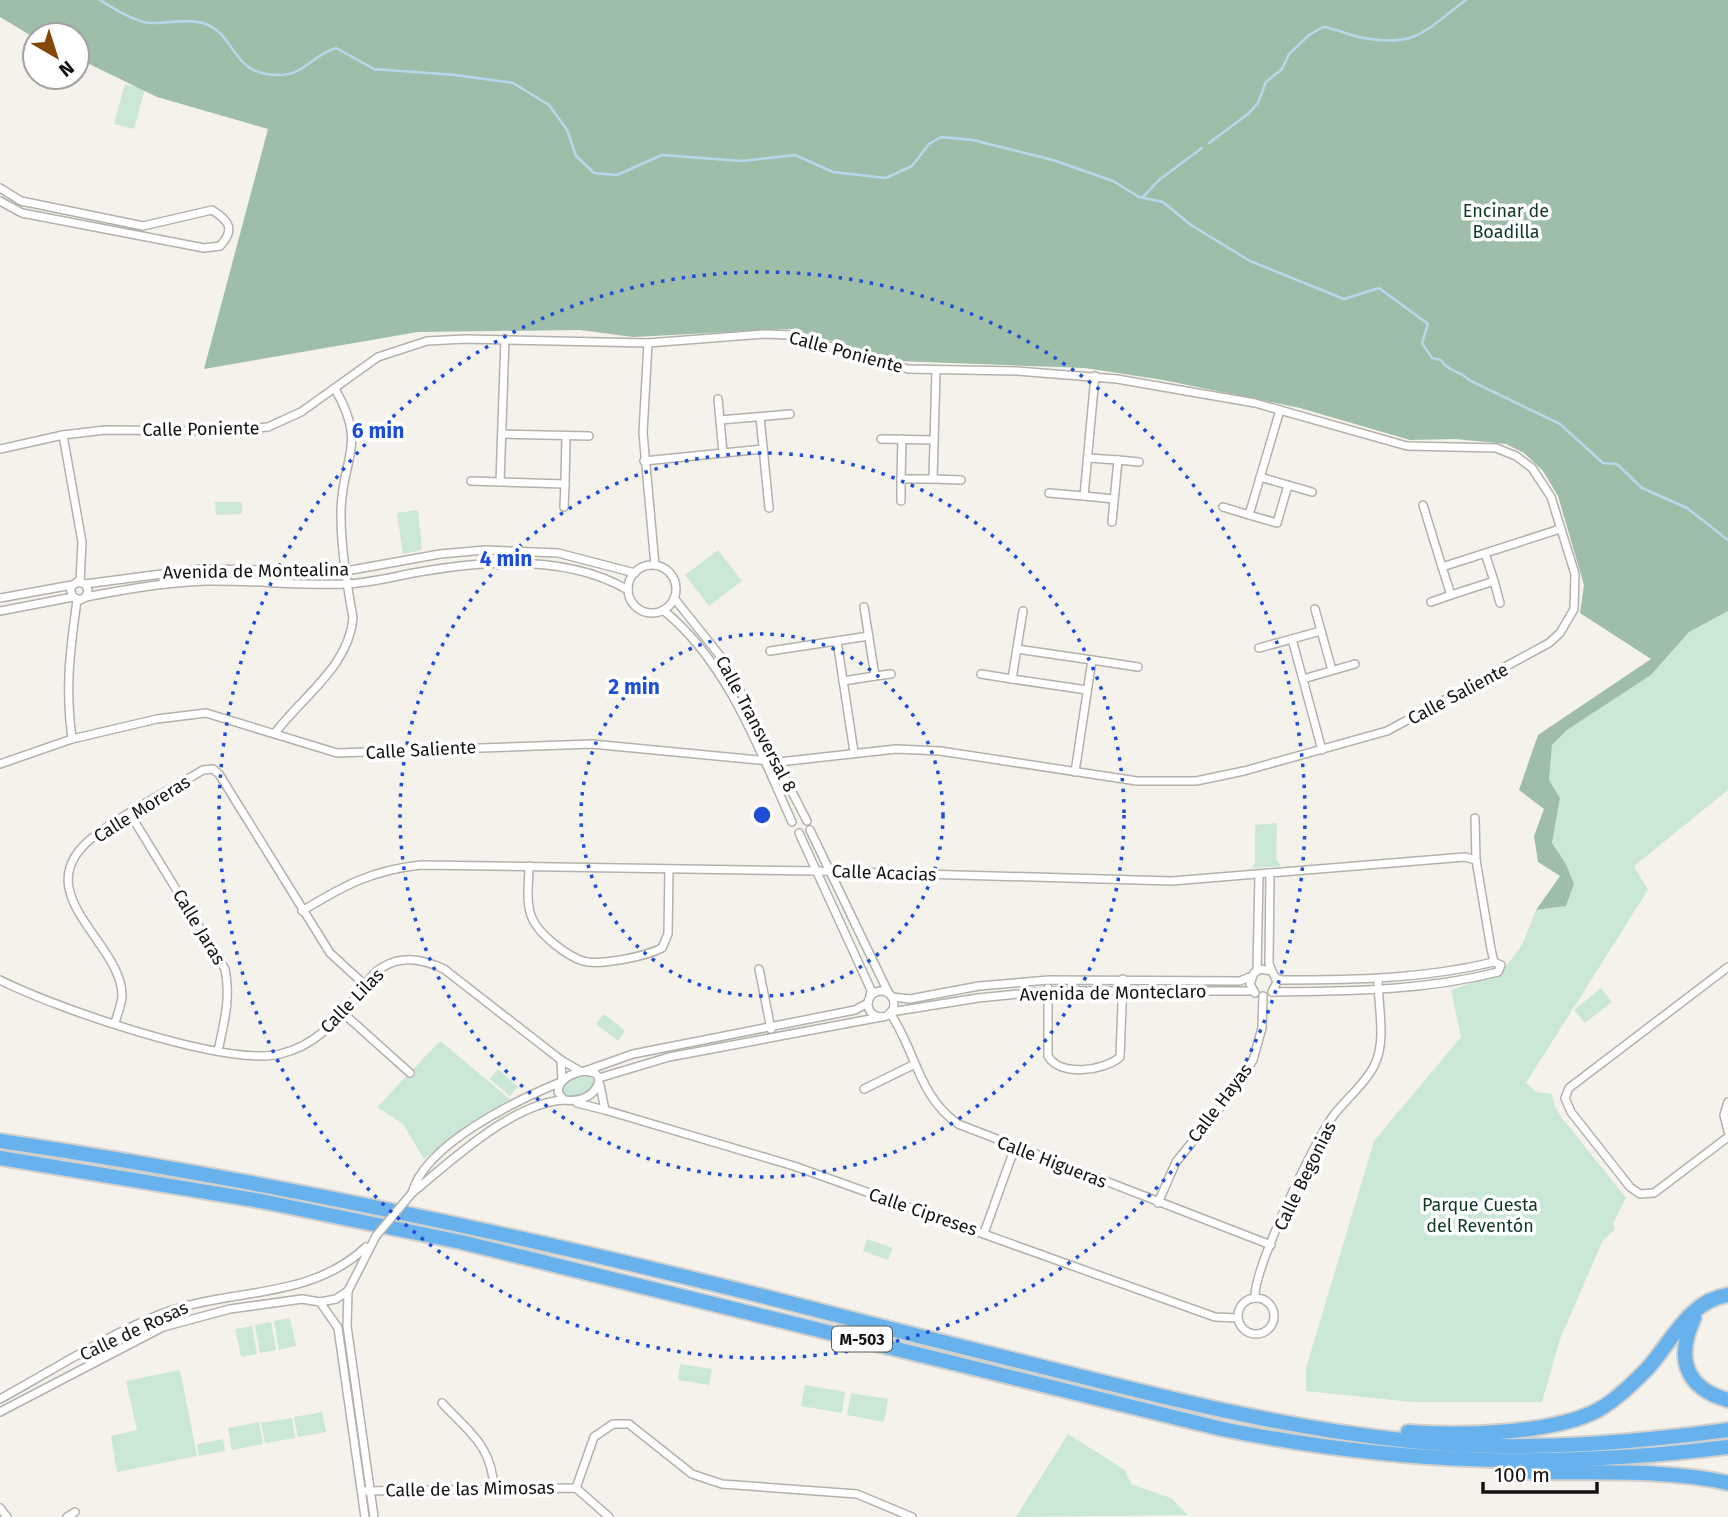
<svg xmlns="http://www.w3.org/2000/svg" width="1728" height="1517" font-family="'Fira Sans',sans-serif">
	<style>
		.green { fill: #cbe7d5 }
		.forest { fill: #9ebeaa }
		.lines { fill: none; stroke-linecap: round; stroke-linejoin: round }
		.stream { stroke: #b6d8ec; stroke-width: 2.5 }
		.minor-casing { stroke: #b4b1ab; stroke-width: 10 }
		.motorway-casing { stroke: #d0d0cf; stroke-width: 18 }
		.minor { stroke: #fff; stroke-width: 7 }
		.motorway { stroke: #67b2ec; stroke-width: 14 }
		.minor-bridge-casing { stroke: #b4b1ab; stroke-width: 10; stroke-linecap: butt }
		.minor-bridge { stroke: #fff; stroke-width: 7 }
		.ring { fill: none; stroke: #1d4ed8; stroke-width: 3.5; stroke-dasharray: 3.5 7 }
		.labels { text-anchor: middle; stroke-width: 7; stroke-linejoin: round; paint-order: stroke }
		.shield { fill: #fff; stroke: #5a5a58; stroke-width: 2 }
		.shield-label { font-size: 16px; font-weight: bold; fill: #141311 }
		.park-label { font-size: 18px; fill: #0e3924; stroke: #fff }
		.street-label { font-size: 18px; fill: #141311; stroke: #fff }
		.centre { fill: #1d4ed8; stroke: #fff; stroke-width: 3.5 }
		.ring-label { font-size: 21px; text-anchor: middle; font-weight: bold; fill: #1d4ed8; stroke: #fff; stroke-width: 7; stroke-linejoin: round; paint-order: stroke }
	</style>
	<rect width="100%" height="100%" fill="#f5f2ec"/>
	<g class="green">
		<path d="M125,84L145,89L134,129L114,124Z"/>
		<path d="M215,502H242V514L216,515Z"/>
		<path d="M418,510L422,550L403,554L397,513Z"/>
		<path d="M718,550L742,581L709,606L685,575Z"/>
		<path d="M1728,611V790L1634,866L1648,890L1646,893L1526,1083L1536,1092L1552,1094L1555,1107L1562,1118L1626,1198L1613,1223L1615,1230L1603,1240L1560,1339L1542,1402H1412L1306,1391V1368L1374,1141L1461,1037L1451,990L1501,973L1522,945L1536,910L1566,906L1574,883L1566,864L1552,843L1560,798L1549,780L1552,745L1567,730L1651,675L1689,632Z"/>
		<path d="M1277,823L1276,859L1281,866L1252,868L1255,862V825Z"/>
		<path d="M1601,988L1612,1002L1585,1023L1574,1010Z"/>
		<path d="M604,1014L625,1031L618,1041L596,1024Z"/>
		<path d="M440,1041L511,1100L471,1122L424,1159L403,1124L377,1107Z"/>
		<path d="M498,1069L518,1087L510,1096L490,1079Z"/>
		<path d="M585,1075L593,1079V1088L579,1097H566L562,1089L569,1080Z"/>
		<path d="M867,1239L893,1248L888,1260L863,1251Z"/>
		<path d="M290,1318L296,1346L279,1350L274,1321Z"/>
		<path d="M271,1322L276,1350L260,1353L255,1325Z"/>
		<path d="M252,1326L257,1354L241,1357L235,1329Z"/>
		<path d="M680,1364L712,1369L709,1385L678,1380Z"/>
		<path d="M180,1370L197,1456L117,1472L111,1436L137,1430L126,1381Z"/>
		<path d="M805,1385L845,1392L842,1413L801,1406Z"/>
		<path d="M851,1393L888,1399L884,1422L847,1415Z"/>
		<path d="M322,1412L326,1432L298,1437L294,1417Z"/>
		<path d="M292,1418L295,1438L265,1443L261,1423Z"/>
		<path d="M259,1422L263,1444L232,1450L228,1428Z"/>
		<path d="M1068,1434L1125,1470L1131,1484L1171,1498L1188,1515L1016,1517Z"/>
		<path d="M223,1439L225,1451L199,1456L197,1444Z"/>
	</g>
	<path class="forest" d="M0,0H1728V611L1689,632L1651,675L1567,730L1552,745L1549,780L1560,798L1552,843L1566,864L1574,884L1566,906L1536,910L1560,876L1538,862L1534,836L1544,809L1519,790L1538,735L1651,659L1580,613L1584,585L1558,496L1543,471L1524,453L1506,444L1456,439L1410,440L1300,408L1163,380L1085,368L898,361L791,329L633,337L580,330L418,332L204,369L268,129L157,97L77,58V35H35V38L0,17Z"/>
	<g class="lines">
		<g class="stream">
			<path d="M100,0C113,8 133,21 149,23C167,24 185,18 203,23C238,34 229,76 280,75C304,75 314,54 336,48L374,69L455,75L513,83L549,105L567,130L576,156L594,173L617,175L662,155L742,161L795,155L833,172L886,178L912,166L929,144L941,137L973,140L1053,160L1113,181L1139,197L1163,202L1191,225L1250,261L1344,299L1379,288L1428,324L1422,343L1432,358L1441,360C1447,371 1461,371 1469,380L1560,424L1603,463L1617,464L1642,488L1687,508L1728,540"/>
			<path d="M1209,143L1248,114L1258,103L1266,82L1282,69L1289,54L1309,35L1323,27C1335,28 1348,35 1359,37C1417,49 1425,30 1466,0"/>
			<path d="M1143,197L1159,180L1202,148"/>
		</g>
		<defs>
			<g id="minor">
				<path d="M0,188L21,201L143,226L212,210C230,221 235,230 220,246L204,248L22,213L0,201"/>
				<path d="M648,343L643,433L655,565"/>
				<path d="M1095,376L1084,496L1114,499"/>
				<path d="M718,399L720,420"/>
				<path d="M1280,410L1249,515L1277,523L1288,485"/>
				<path d="M760,417L769,508"/>
				<path d="M502,434L589,436"/>
				<path d="M63,435L82,542L80,582"/>
				<path d="M881,439L934,440"/>
				<path d="M902,439L901,479H933L936,370"/>
				<path d="M0,449L63,435L105,430L222,431L268,427L301,412L378,357L427,341L465,339L648,343L765,334L791,335L908,369L1017,371L1117,379L1255,403L1407,446L1496,448L1516,456L1532,468L1551,497L1575,574L1574,609L1560,633L1549,643L1387,731L1244,771L1196,781H1137L940,751L896,749L779,762L592,744L337,753L206,713L157,719L72,739L0,764"/>
				<path d="M723,453L720,420L790,414"/>
				<path d="M1088,458L1118,460L1112,522"/>
				<path d="M1118,460L1139,462"/>
				<path d="M644,461L763,449"/>
				<path d="M1260,477L1312,492"/>
				<path d="M933,479L961,480"/>
				<path d="M471,481L565,484L566,436"/>
				<path d="M500,482L505,339"/>
				<path d="M1049,493L1084,496"/>
				<path d="M901,501V479"/>
				<path d="M1423,505L1442,567"/>
				<path d="M564,507L565,484"/>
				<path d="M1223,507L1249,515"/>
				<path d="M1485,553L1494,581L1451,595L1442,567L1560,529"/>
				<circle cx="652" cy="589" r="24"/>
				<path d="M1494,581L1500,603"/>
				<path d="M85,584L88,590L86,597L80,600L73,597L70,588L77,582L85,584L200,569L346,571L440,554L485,550L558,553L635,573"/>
				<path d="M86,597C126,589 166,582 207,581C253,580 300,586 346,584C372,583 399,575 425,571C489,560 570,556 628,590"/>
				<path d="M0,598L72,585"/>
				<path d="M674,598L725,662L807,821"/>
				<path d="M1431,602L1451,595"/>
				<path d="M1315,609L1332,670"/>
				<path d="M663,610C727,661 759,749 792,822"/>
				<path d="M0,611L73,597"/>
				<path d="M1023,611L1012,679L1087,690"/>
				<path d="M1292,639L1322,750"/>
				<path d="M837,641L854,752"/>
				<path d="M1259,648L1321,631"/>
				<path d="M1017,649L1092,660L1075,772"/>
				<path d="M770,651L869,636"/>
				<path d="M1092,660L1138,667"/>
				<path d="M981,674L1012,679"/>
				<path d="M875,676L891,674"/>
				<path d="M1303,679L1355,664"/>
				<path d="M843,681L875,676L864,607"/>
				<path d="M275,733C303,696 349,666 353,618C347,584 341,549 341,515C340,460 369,447 335,389"/>
				<path d="M72,739C65,686 70,652 77,600"/>
				<path d="M130,814L225,969C231,998 224,1023 218,1051"/>
				<path d="M1475,818L1476,860"/>
				<path d="M810,830L889,994"/>
				<path d="M799,833L871,990L870,997"/>
				<path d="M529,866C529,882 525,905 533,920C540,935 567,956 583,961C600,966 647,956 662,948L668,934L669,869"/>
				<path d="M1270,873L1269,964L1277,982L1272,992"/>
				<path d="M302,911C343,886 372,870 421,865L817,871L1172,881L1465,857L1476,860L1491,949L1494,962L1501,965L1498,972C1423,991 1349,991 1273,992"/>
				<path d="M1728,967L1569,1088L1565,1098L1571,1112L1630,1187L1640,1194L1654,1193L1728,1137"/>
				<path d="M759,969L771,1029"/>
				<path d="M1257,970L1259,875"/>
				<path d="M1276,978L1282,980C1355,980 1423,979 1494,962"/>
				<path d="M0,980C53,1007 224,1067 280,1054C315,1046 337,1021 358,994C365,985 373,972 383,967C402,955 425,960 444,969L561,1060L580,1071"/>
				<path d="M1048,988V1056C1060,1077 1104,1071 1120,1057L1123,979"/>
				<circle cx="881" cy="1004" r="13"/>
				<path d="M1255,993L1250,984L1254,973L1260,969L1271,971"/>
				<path d="M892,997L910,999L979,986L1049,980L1240,981L1252,976"/>
				<path d="M891,1012L978,998L1048,991H1253"/>
				<path d="M343,1013L410,1073"/>
				<path d="M890,1013C916,1051 918,1096 958,1124L1271,1245"/>
				<path d="M115,1023C117,1015 121,1006 122,997C124,942 19,891 97,834C130,810 168,791 203,770L213,769L219,774L330,953L365,985"/>
				<path d="M561,1060L562,1081"/>
				<path d="M585,1071L633,1054L855,1010L868,1003"/>
				<path d="M585,1071L595,1073L599,1078C598,1096 580,1102 564,1100L558,1092C559,1078 573,1073 585,1071Z"/>
				<path d="M599,1078L669,1057L881,1017"/>
				<path d="M864,1089L913,1065"/>
				<path d="M1728,1102L1724,1115L1728,1131"/>
				<path d="M577,1103L605,1110L600,1085"/>
				<path d="M605,1110L794,1166L1215,1317L1238,1318"/>
				<path d="M412,1193C425,1144 517,1100 561,1082"/>
				<path d="M412,1193C451,1161 512,1103 564,1100"/>
				<path d="M1158,1203L1176,1162L1231,1094L1253,1060L1262,1028L1263,996"/>
				<path d="M984,1233L1015,1147"/>
				<path d="M348,1291L347,1326L374,1517"/>
				<path d="M1255,1298C1253,1270 1314,1142 1333,1116C1346,1099 1365,1084 1374,1066C1387,1041 1378,1007 1378,980"/>
				<circle cx="1256" cy="1316" r="18"/>
				<path d="M320,1302L338,1328L365,1517"/>
				<path d="M0,1399C53,1370 105,1336 161,1314C231,1287 309,1301 366,1247"/>
				<path d="M442,1403C470,1433 492,1446 494,1489"/>
				<path d="M0,1412L163,1327L230,1309L302,1299L320,1302L336,1299L348,1291L376,1236"/>
				<path d="M576,1488L594,1437L613,1424H629L692,1474L722,1484L857,1494L912,1517"/>
				<path d="M362,1491L576,1488L609,1517"/>
				<path d="M0,1508L7,1517"/>
				<path d="M67,1517L75,1512"/>
			</g>
			<g id="motorway">
				<path d="M0,1141C251,1178 499,1230 746,1292C852,1319 957,1346 1063,1372C1178,1401 1292,1429 1410,1441C1516,1452 1623,1444 1728,1430"/>
				<path d="M0,1158L261,1201L461,1242L1222,1429C1397,1464 1551,1469 1728,1447"/>
				<path d="M1694,1318C1676,1357 1684,1388 1728,1400"/>
				<path d="M1408,1432C1459,1436 1553,1434 1598,1410C1616,1400 1633,1383 1647,1369C1672,1342 1688,1301 1728,1295"/>
				<path d="M1507,1471C1578,1475 1660,1467 1728,1483"/>
			</g>
		</defs>
		<use href="#minor" class="minor-casing"/>
		<use href="#motorway" class="motorway-casing"/>
		<use href="#minor" class="minor"/>
		<use href="#motorway" class="motorway"/>
		<defs>
			<path id="minor-bridge" d="M376,1236L412,1193"/>
		</defs>
		<use href="#minor-bridge" class="minor-bridge-casing"/>
		<use href="#minor-bridge" class="minor-bridge"/>
	</g>
	<g class="ring">
		<circle cx="762" cy="815" r="181"/>
		<circle cx="762" cy="815" r="362"/>
		<circle cx="762" cy="815" r="543"/>
	</g>
	<g class="labels">
		<rect class="shield" x="832" y="1326.5" width="60" height="25" rx="5"/>
		<g class="shield-label">
			<text x="862" y="1345">M-503</text>
		</g>
		<g class="park-label">
			<text x="1506" y="217">Encinar de<tspan x="1506" dy="21">Boadilla</tspan></text>
			<text x="1480" y="1211">Parque Cuesta<tspan x="1480" dy="21">del Reventón</tspan></text>
		</g>
		<g class="street-label">
			<text transform="translate(846 352) rotate(15)" y="6">Calle Poniente</text>
			<text transform="translate(201 429) rotate(-1)" y="6">Calle Poniente</text>
			<text transform="translate(256 571) rotate(-1)" y="6">Avenida de Montealina</text>
			<text transform="translate(1458 694) rotate(-28)" y="6">Calle Saliente</text>
			<text transform="translate(756 724) rotate(62)" y="6">Calle Transversal 8</text>
			<text transform="translate(421 750) rotate(-3)" y="6">Calle Saliente</text>
			<text transform="translate(142 809) rotate(-32)" y="6">Calle Moreras</text>
			<text transform="translate(884 873) rotate(2)" y="6">Calle Acacias</text>
			<text transform="translate(199 927) rotate(59)" y="6">Calle Jaras</text>
			<text transform="translate(1113 993) rotate(-1)" y="6">Avenida de Monteclaro</text>
			<text transform="translate(352 1001) rotate(-46)" y="6">Calle Lilas</text>
			<text transform="translate(1220 1103) rotate(-53)" y="6">Calle Hayas</text>
			<text transform="translate(1052 1162) rotate(21)" y="6">Calle Higueras</text>
			<text transform="translate(1305 1176) rotate(-64)" y="6">Calle Begonias</text>
			<text transform="translate(923 1212) rotate(19)" y="6">Calle Cipreses</text>
			<text transform="translate(134 1331) rotate(-25)" y="6">Calle de Rosas</text>
			<text transform="translate(470 1489) rotate(-1)" y="6">Calle de las Mimosas</text>
		</g>
	</g>
	<circle cx="762" cy="815" r="10" class="centre"/>
	<g class="ring-label">
		<text x="378" y="438">6 min</text>
		<text x="506" y="566">4 min</text>
		<text x="634" y="694">2 min</text>
	</g>
	<g transform="translate(56 56) rotate(141)"><circle r="33" fill="#ffffff" stroke="#a1a1a0" stroke-width="2"/>
	<path d="M0-5L12 26L0 18L-12 26Z" fill="#854609"/>
	<text y="-10" font-size="19" font-weight="bold" text-anchor="middle" fill="#141311">N</text>
	</g>
	<path d="M1483 1482v10h114v-10" fill="none" stroke="#141311" stroke-width="3.5"/>
	<text x="1494" y="1482" font-size="21" fill="#141311" stroke="#ffffff" stroke-width="5" paint-order="stroke">100 m</text>
</svg>
